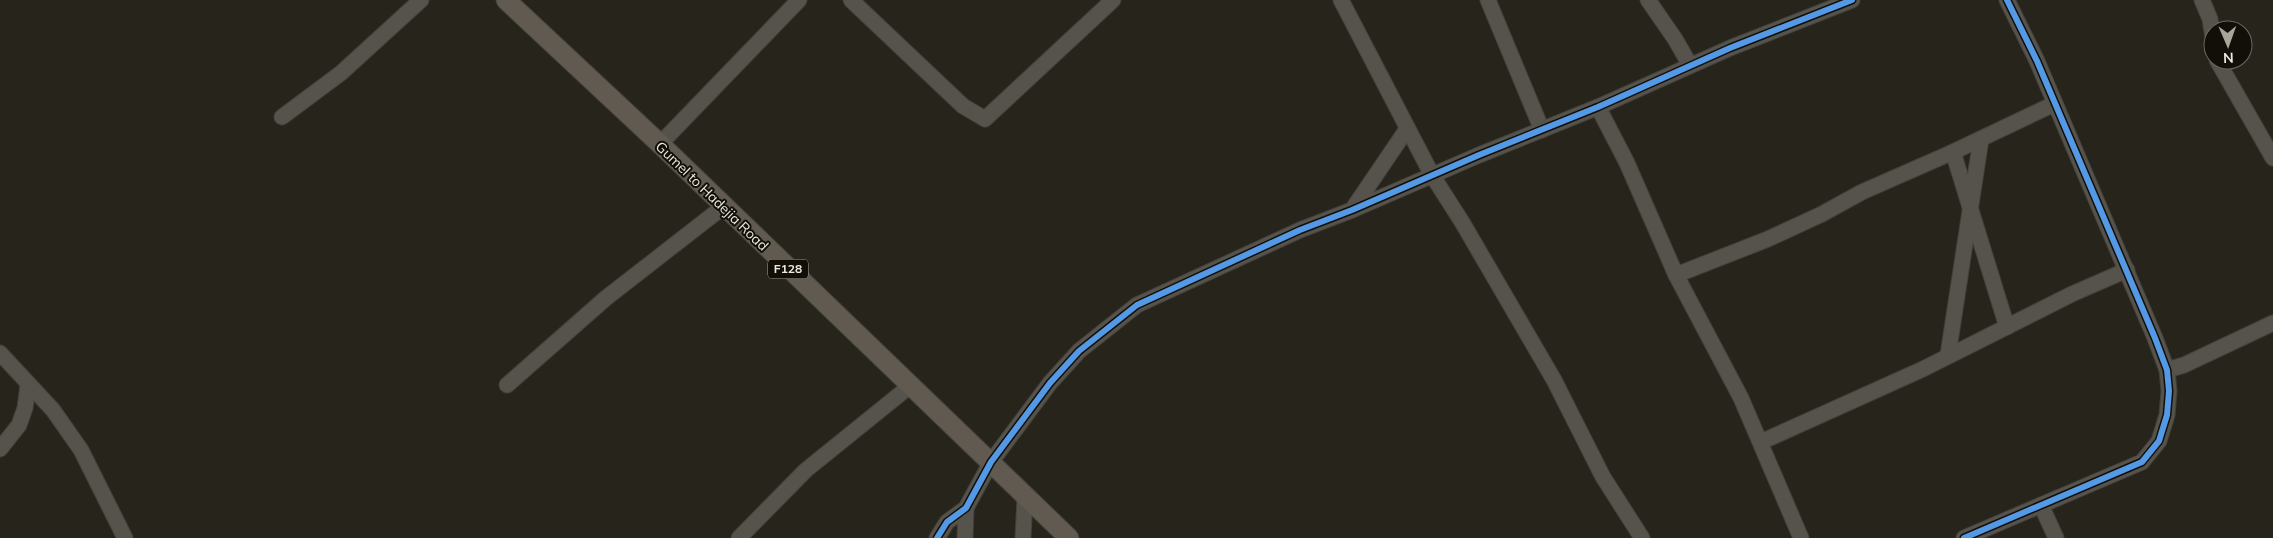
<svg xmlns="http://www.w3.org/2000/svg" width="2273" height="538" font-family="Mulish,sans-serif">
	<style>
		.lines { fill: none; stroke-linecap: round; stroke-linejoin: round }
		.minor-casing { stroke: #43413b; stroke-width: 17 }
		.major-casing { stroke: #43413b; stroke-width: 21 }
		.minor { stroke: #56534c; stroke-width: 15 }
		.major { stroke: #615a50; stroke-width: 19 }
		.cycleway-casing { stroke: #120f09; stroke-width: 9 }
		.cycleway { stroke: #5399e6; stroke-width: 6 }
		.labels { text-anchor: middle; stroke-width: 4; stroke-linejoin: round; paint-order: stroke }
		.shield { fill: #120f09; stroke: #aba8a0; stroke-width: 1 }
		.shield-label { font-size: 12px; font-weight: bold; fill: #edeae0 }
		.street-label { font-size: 14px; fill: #edeae0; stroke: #120f09 }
	</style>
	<rect width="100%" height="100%" fill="#27241c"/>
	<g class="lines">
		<defs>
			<g id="minor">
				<path d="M851,0L963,106L985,119L1113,0"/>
				<path d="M1341,0L1432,175L1462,222L1554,380L1603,477L1642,538"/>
				<path d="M1488,0L1542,130"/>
				<path d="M1648,0L1675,39L1690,65"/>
				<path d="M2202,0L2210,19L2213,38"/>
				<path d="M2217,60L2273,158"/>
				<path d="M1598,107L1627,163L1676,275L1741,398L1801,538"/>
				<path d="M282,117L341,73L421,0"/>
				<path d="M660,144L799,0"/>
				<path d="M1953,152L2007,327"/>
				<path d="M1352,210L1407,129"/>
				<path d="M1676,275L1768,239L1822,214L1862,192L1953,152L2054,104"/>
				<path d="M0,353L53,410L81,450L125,538"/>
				<path d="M1948,355L1981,139"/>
				<path d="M2167,370L2184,365L2273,323"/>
				<path d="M507,385L606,298L723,207"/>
				<path d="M1761,442L1923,369L2072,294L2127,270"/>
				<path d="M0,449L19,425L25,408L28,385"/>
				<path d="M2041,505L2056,538"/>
				<path d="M739,538L806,470L910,386"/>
				<path d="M937,538L947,522L966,508L991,462L1050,383L1079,351L1137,305L1300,230L1352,210L1479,155L1598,107L1730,48L1852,0"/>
				<path d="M965,538L966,508"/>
				<path d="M1023,538L1025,497"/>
				<path d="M1964,538L2142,462L2159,441L2167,415L2169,391L2167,370L2155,338L2037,61L2007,0"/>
			</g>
			<path id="major" d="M506,0L660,144L1069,538"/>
		</defs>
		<use href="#minor" class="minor-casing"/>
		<use href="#major" class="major-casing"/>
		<use href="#minor" class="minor"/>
		<use href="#major" class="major"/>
		<defs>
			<g id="cycleway">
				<path d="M937,538L947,522L966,508L991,462L1050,383L1079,351L1137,305L1300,230L1352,210L1479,155L1598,107L1730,48L1852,0"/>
				<path d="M1964,538L2142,462L2159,441L2167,415L2169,391L2167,370L2155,338L2037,61L2007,0"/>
			</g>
		</defs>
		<use href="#cycleway" class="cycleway-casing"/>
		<use href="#cycleway" class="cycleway"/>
	</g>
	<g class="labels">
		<rect class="shield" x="768" y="259.5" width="40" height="19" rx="4"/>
		<g class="shield-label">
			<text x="788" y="273">F128</text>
		</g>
		<g class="street-label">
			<text transform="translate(712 196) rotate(44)" y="5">Gumel to Hadejia Road</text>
		</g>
	</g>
	<g transform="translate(2228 45) rotate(178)"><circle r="24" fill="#120f09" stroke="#6a675f"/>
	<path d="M0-4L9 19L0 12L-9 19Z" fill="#a8a59b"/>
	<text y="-8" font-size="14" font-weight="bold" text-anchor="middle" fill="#edeae0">N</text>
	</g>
</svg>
